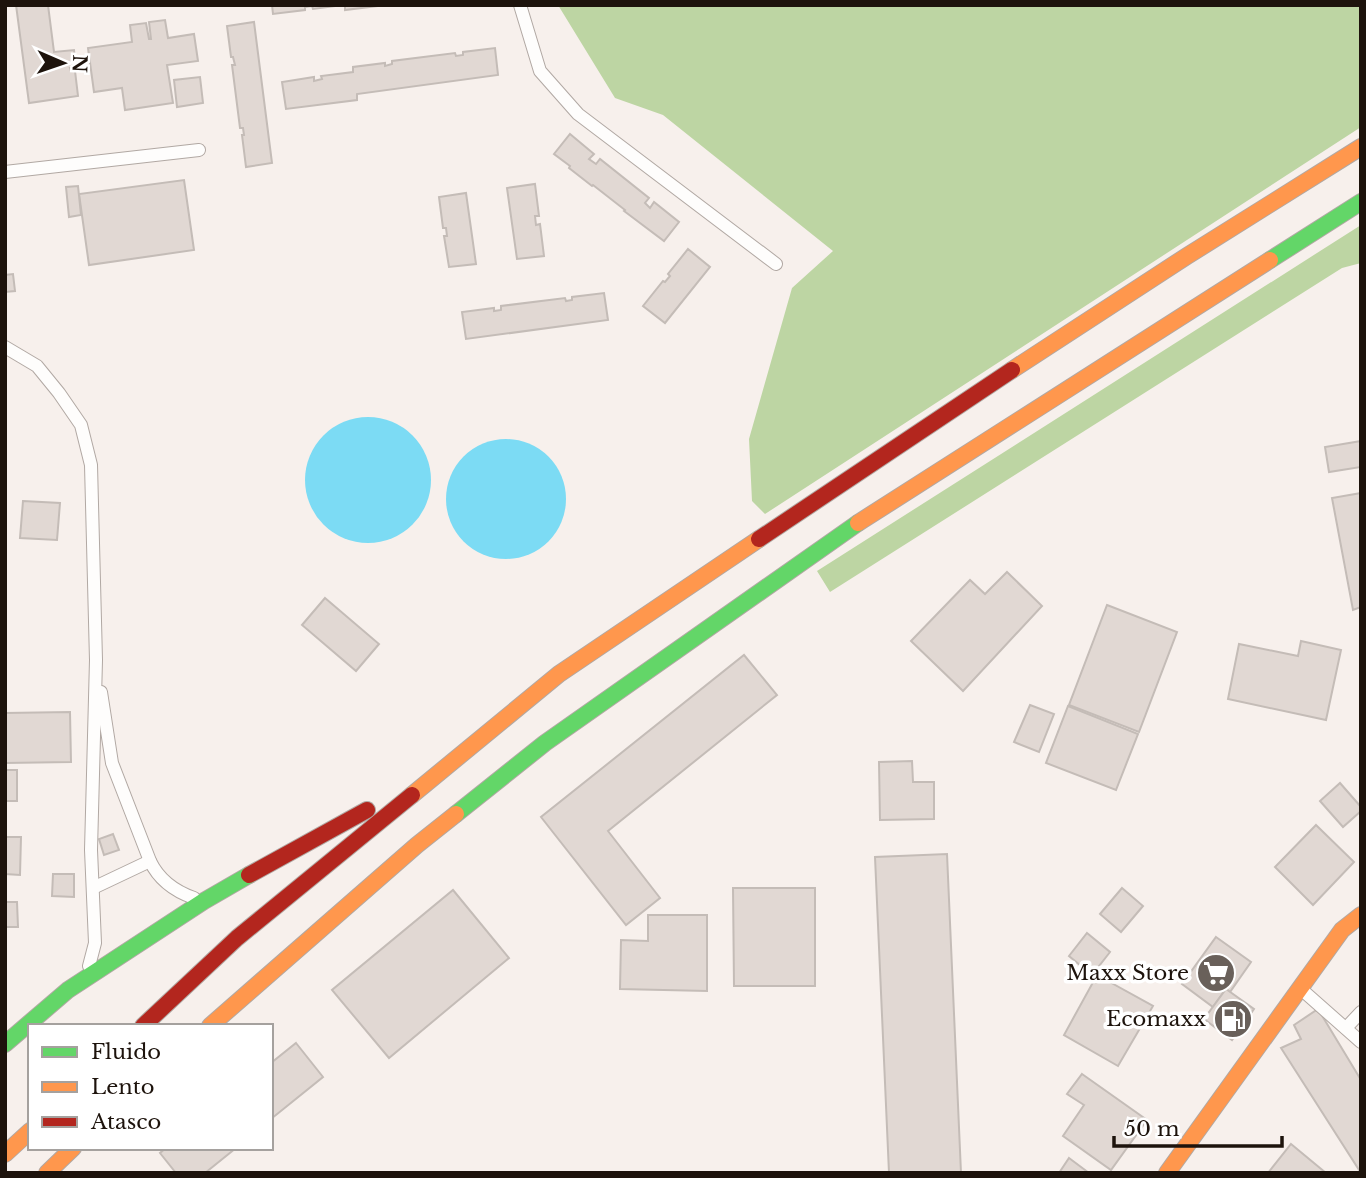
<svg xmlns="http://www.w3.org/2000/svg" width="1366" height="1178" font-family="'Libre Baskerville',serif">
	<style>
		.forest { fill: #bdd5a3 }
		.water { fill: #7cdbf4 }
		.building { fill: #e1d8d3; stroke: #c4bcb7; stroke-width: 2 }
		.lines { fill: none; stroke-linecap: round; stroke-linejoin: round }
		.lane-casing { stroke: #b1a8a3; stroke-width: 14 }
		.fast-casing { stroke: #b1a8a3; stroke-width: 18 }
		.slow-casing { stroke: #b1a8a3; stroke-width: 18 }
		.jam-casing { stroke: #b1a8a3; stroke-width: 18 }
		.lane { stroke: #fefdfc; stroke-width: 12 }
		.fast { stroke: #63d668; stroke-width: 16 }
		.slow { stroke: #ff974d; stroke-width: 16 }
		.jam { stroke: #b3261e; stroke-width: 16 }
		.labels { text-anchor: middle; stroke-width: 7; stroke-linejoin: round; paint-order: stroke }
		.poi-label { font-size: 21px; fill: #1d130c; stroke: #fff; text-anchor: end }
	</style>
	<rect width="100%" height="100%" fill="#f7f0ec"/>
	<g class="forest">
		<path d="M558,5H1361V127L765,514L752,501L749,439L792,288L833,251L663,115L615,98Z"/>
		<path d="M1361,225V263L1342,268L830,592L817,571Z"/>
	</g>
	<g class="water">
		<circle cx="368" cy="480" r="63"/>
		<circle cx="506" cy="499" r="60"/>
	</g>
	<g class="building">
		<path d="M16,5H48L54,52L74,50L76,68H70L71,71H75L78,96L29,103Z"/>
		<path d="M272,5H343L313,9L312,6L305,7V10L273,14Z"/>
		<path d="M345,5H377V6L345,10Z"/>
		<path d="M165,20L168,38L194,34L198,61L167,65L173,103L125,110L122,88L94,92L88,48L132,42L130,25L146,23L149,39H151L149,22Z"/>
		<path d="M254,22L272,163L246,167L242,135H244L243,128H240L232,65H235L233,57H231L227,26Z"/>
		<path d="M495,48L498,75L357,94V100L286,109L282,82L314,77V81L322,79L321,76L353,72V67L385,63V66L392,64V61L455,53L456,56L463,55V52Z"/>
		<path d="M200,77L203,103L177,107L174,80Z"/>
		<path d="M570,134L594,154L589,159L596,164L600,159L649,198L645,203L650,208L654,202L679,222L664,241L624,211L625,210L593,185L592,186L569,168L570,166L554,154Z"/>
		<path d="M184,180L194,250L89,265L79,194Z"/>
		<path d="M535,184L539,216H535L536,225L540,224L544,256L517,259L507,188Z"/>
		<path d="M78,186L81,215L69,217L66,187Z"/>
		<path d="M466,193L476,264L449,267L444,236H447L446,228H443L439,197Z"/>
		<path d="M688,249L710,267L665,323L643,306L663,281L665,282L670,276L668,274Z"/>
		<path d="M13,274L15,291L5,292V275Z"/>
		<path d="M604,293L608,320L466,339L462,312L494,308V311L501,310V306L565,298L566,301L572,300V297Z"/>
		<path d="M1361,441V467L1329,472L1325,447Z"/>
		<path d="M1361,493V607L1353,610L1332,498Z"/>
		<path d="M23,501L60,503L57,540L20,538Z"/>
		<path d="M1007,572L1042,606L963,691L911,641L970,580L985,594Z"/>
		<path d="M325,598L379,644L356,671L302,625Z"/>
		<path d="M1107,605L1177,632L1139,732L1069,705Z"/>
		<path d="M1301,641L1341,650L1326,720L1228,699L1239,644L1298,656Z"/>
		<path d="M744,655L777,695L608,831L660,898L626,925L541,817Z"/>
		<path d="M1030,705L1054,714L1039,752L1014,742Z"/>
		<path d="M1068,706L1138,734L1116,790L1046,763Z"/>
		<path d="M70,712L71,762L5,763V713Z"/>
		<path d="M912,761L913,782H934V819L880,820L879,762Z"/>
		<rect x="5" y="770" width="12" height="31"/>
		<path d="M1340,783L1361,807V811L1343,827L1320,801Z"/>
		<path d="M1316,825L1354,862L1313,905L1275,867Z"/>
		<path d="M113,834L119,850L104,855L99,839Z"/>
		<path d="M5,837H21L20,875L5,874Z"/>
		<path d="M947,854L961,1173H889L875,857Z"/>
		<path d="M53,874H74V897L52,896Z"/>
		<path d="M733,888H815V986H734Z"/>
		<path d="M1122,888L1143,906L1121,932L1100,914Z"/>
		<path d="M453,890L509,958L389,1058L332,990Z"/>
		<path d="M5,902H17L18,927H5Z"/>
		<path d="M648,915H707V991L620,989L621,940L648,941Z"/>
		<path d="M1087,933L1110,952L1092,975L1069,956Z"/>
		<path d="M1216,937L1251,962L1230,992L1226,989L1213,1007L1182,984Z"/>
		<path d="M1097,975L1153,1006L1118,1066L1064,1035Z"/>
		<path d="M1226,989L1254,1009L1232,1040L1204,1019Z"/>
		<path d="M1318,1009L1361,1080V1173L1281,1048L1301,1039L1294,1025Z"/>
		<path d="M296,1043L323,1077L271,1119V1063Z"/>
		<path d="M1082,1074L1147,1120L1111,1170L1063,1136L1084,1105L1067,1094Z"/>
		<path d="M1291,1144L1326,1173H1268Z"/>
		<path d="M166,1148H236L205,1173H176L160,1153Z"/>
		<path d="M1069,1158L1089,1173H1059Z"/>
	</g>
	<g class="lines">
		<defs>
			<g id="lane">
				<path d="M520,5L540,71L578,114L776,264"/>
				<path d="M5,172L199,150"/>
				<path d="M5,347L37,366L59,393L81,425L91,465L96,660L91,850L95,943L89,966"/>
				<path d="M101,692L112,763L150,861C159,880 174,891 194,898"/>
				<path d="M93,888L150,861"/>
				<path d="M1301,989L1361,1042"/>
				<path d="M1346,1028L1361,1012"/>
			</g>
			<g id="fast">
				<path d="M1270,260L1361,202"/>
				<path d="M456,814L545,743L858,523"/>
				<path d="M5,1044L68,990L204,901L249,875"/>
			</g>
			<g id="slow">
				<path d="M1012,370L1187,256L1361,147"/>
				<path d="M858,523L1270,260"/>
				<path d="M412,795L559,674L759,539"/>
				<path d="M210,1026L417,845L456,814"/>
				<path d="M5,1154L30,1131"/>
				<path d="M47,1173L73,1148"/>
				<path d="M1167,1173L1342,930L1361,915"/>
			</g>
			<g id="jam">
				<path d="M759,539L1012,370"/>
				<path d="M249,875L367,810"/>
				<path d="M143,1026L237,938L412,795"/>
			</g>
		</defs>
		<use href="#lane" class="lane-casing"/>
		<use href="#fast" class="fast-casing"/>
		<use href="#slow" class="slow-casing"/>
		<use href="#jam" class="jam-casing"/>
		<use href="#lane" class="lane"/>
		<use href="#fast" class="fast"/>
		<use href="#slow" class="slow"/>
		<use href="#jam" class="jam"/>
	</g>
	<defs>
		<symbol id="supermarket-disc" viewBox="-11 -11 22 22"><circle r="9.5" fill="#69605a" stroke="#fff"/><path d="M-6-5.5h2.5l.6 2H6L4.5 2H-2.5L-4.4-4H-6ZM-1.5 3.2a1.3 1.3 0 1 0 .1 0ZM3 3.2a1.3 1.3 0 1 0 .1 0Z" fill="#fff"/></symbol>
		<symbol id="fuel-disc" viewBox="-11 -11 22 22"><circle r="9.5" fill="#69605a" stroke="#fff"/><path d="M-5.5-6h7V0h2V4h1.3V-2.5L3-4.5l.8-.8L6-3V5H2.5V1h-1V6h-7ZM-4.2-4.7v3.2H.2V-4.7Z" fill="#fff"/></symbol>
	</defs>
	<g fill-rule="evenodd">
		<use href="#supermarket-disc" x="1194" y="951" width="44" height="44"/>
		<use href="#fuel-disc" x="1211" y="997" width="44" height="44"/>
	</g>
	<g class="labels">
		<g class="poi-label">
			<text x="1189" y="980">Maxx Store</text>
			<text x="1206" y="1026">Ecomaxx</text>
		</g>
	</g>
	<rect width="1366" height="1178" fill="none" stroke="#1d130c" stroke-width="14"/>
	<rect x="28" y="1024" width="245" height="126" fill="#ffffff" stroke="#a5a19e" stroke-width="2"/>
	<rect x="42" y="1047" width="35" height="10" fill="#63d668" stroke="#a5a19e" stroke-width="2"/>
	<text x="91" y="1059" font-size="21" fill="#1d130c">Fluido</text>
	<rect x="42" y="1082" width="35" height="10" fill="#ff974d" stroke="#a5a19e" stroke-width="2"/>
	<text x="91" y="1094" font-size="21" fill="#1d130c">Lento</text>
	<rect x="42" y="1117" width="35" height="10" fill="#b3261e" stroke="#a5a19e" stroke-width="2"/>
	<text x="91" y="1129" font-size="21" fill="#1d130c">Atasco</text>
	<g transform="translate(63 63) rotate(92)" stroke="#ffffff" stroke-width="5" paint-order="stroke">
	<path d="M0-5L12 26L0 18L-12 26Z" fill="#1d130c"/>
	<text y="-10" font-size="19" font-weight="bold" text-anchor="middle" fill="#1d130c">N</text>
	</g>
	<path d="M1114 1136v10h168v-10" fill="none" stroke="#1d130c" stroke-width="3.5"/>
	<text x="1124" y="1136" font-size="21" fill="#1d130c" stroke="#ffffff" stroke-width="5" paint-order="stroke">50 m</text>
</svg>
